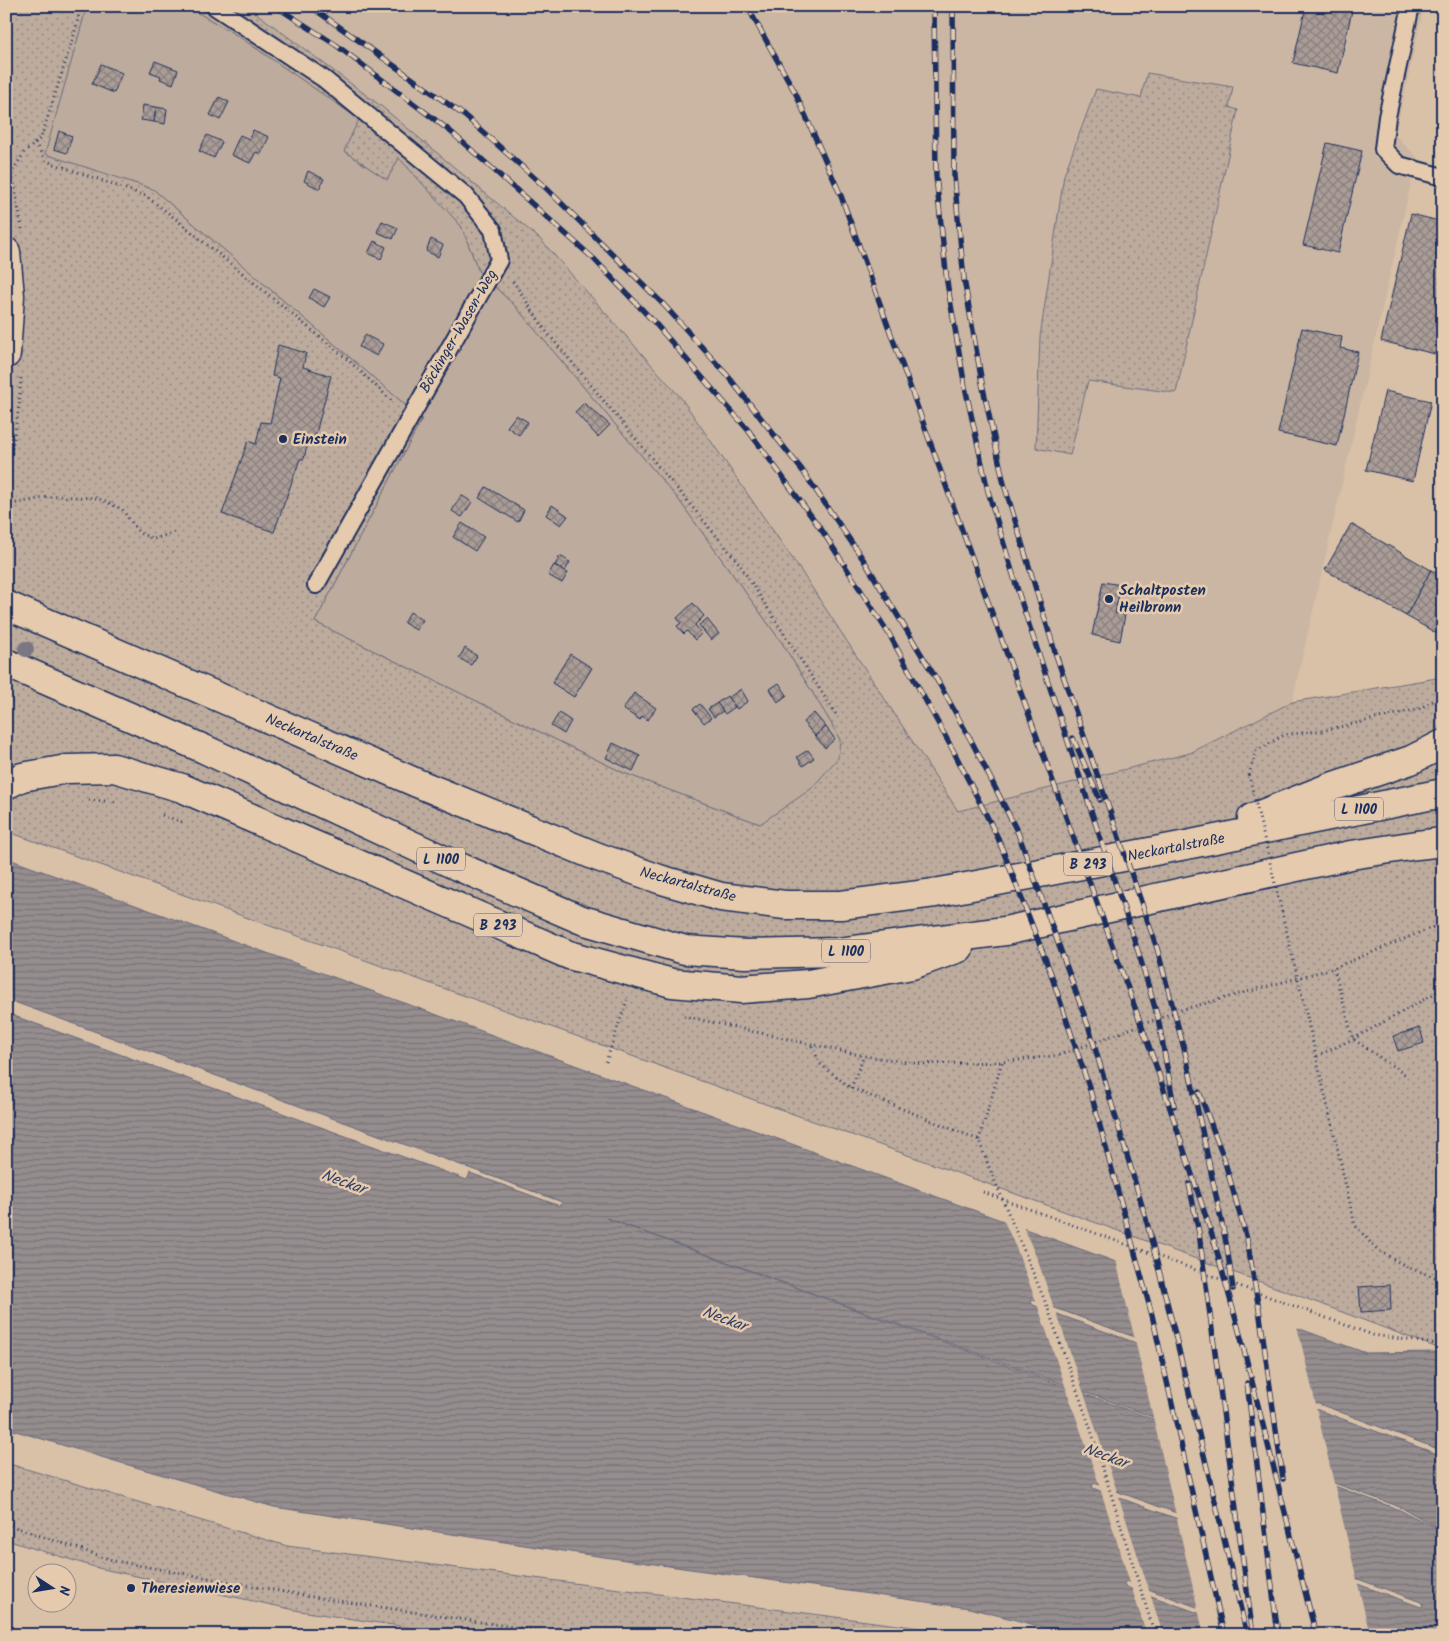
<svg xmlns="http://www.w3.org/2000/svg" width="1449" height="1641" font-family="Kalam,sans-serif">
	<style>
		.built { fill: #cbb6a3 }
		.grass { fill: url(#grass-dots); stroke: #6c6d7e }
		.garden { fill: #bdab9d; stroke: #6c6d7e }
		.water { fill: url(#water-rules); stroke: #64677b; fill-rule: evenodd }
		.pier { fill: #d9c1a8 }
		.building { fill: url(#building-cross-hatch); stroke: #1b2f5e }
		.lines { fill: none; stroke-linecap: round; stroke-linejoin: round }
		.service-casing { stroke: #1b2f5e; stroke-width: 20 }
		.primary-casing { stroke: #1b2f5e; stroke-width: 31 }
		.path { stroke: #1b2f5e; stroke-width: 3; stroke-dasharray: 1 4; stroke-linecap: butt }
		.service { stroke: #e5caad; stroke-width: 16 }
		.primary { stroke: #e5caad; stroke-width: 28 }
		.rail-casing { stroke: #1b2f5e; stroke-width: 5.5 }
		.rail { stroke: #e5caad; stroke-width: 4; stroke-dasharray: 11; stroke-linecap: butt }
		.path-bridge { stroke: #1b2f5e; stroke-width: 3; stroke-dasharray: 1 4; stroke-linecap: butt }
		.tree { fill: #797783 }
		.poi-dot { fill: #1b2f5e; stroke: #e5caad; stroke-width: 2 }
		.labels { text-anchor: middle; stroke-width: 5; stroke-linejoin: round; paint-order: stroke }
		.shield { fill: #e5caad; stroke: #585e76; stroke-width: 1 }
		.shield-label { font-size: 14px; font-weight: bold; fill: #1b2f5e }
		.street-label { font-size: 15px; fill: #1b2f5e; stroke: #e5caad }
		.poi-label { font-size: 15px; font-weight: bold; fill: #1b2f5e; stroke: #e5caad; text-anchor: start }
		.water-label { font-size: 16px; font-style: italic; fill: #2d3d65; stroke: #e5caad }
	</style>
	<defs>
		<pattern id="grass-dots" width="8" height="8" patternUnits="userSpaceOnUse" patternTransform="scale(1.25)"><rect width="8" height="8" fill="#bdab9d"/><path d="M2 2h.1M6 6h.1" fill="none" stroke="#998c83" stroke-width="1.8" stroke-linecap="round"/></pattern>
		<pattern id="water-rules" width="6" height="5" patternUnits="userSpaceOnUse" patternTransform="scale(1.25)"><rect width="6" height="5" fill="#958d8e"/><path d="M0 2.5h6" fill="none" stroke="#797477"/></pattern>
		<pattern id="building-cross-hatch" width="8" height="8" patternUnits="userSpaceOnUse" patternTransform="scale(1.25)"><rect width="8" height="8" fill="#aa9c96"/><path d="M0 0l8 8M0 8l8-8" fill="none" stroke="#8a807e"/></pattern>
	</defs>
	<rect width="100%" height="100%" fill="#d9c1a8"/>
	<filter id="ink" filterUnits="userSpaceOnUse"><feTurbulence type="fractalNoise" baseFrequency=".02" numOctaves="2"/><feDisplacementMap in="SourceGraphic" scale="10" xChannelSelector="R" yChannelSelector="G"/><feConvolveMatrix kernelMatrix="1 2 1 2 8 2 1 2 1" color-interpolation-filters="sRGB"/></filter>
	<g filter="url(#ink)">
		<path class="built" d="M245,6H1424L1395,135L1417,157L1292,702L1190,753L1111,773L1152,892L958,811L799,568L681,398L540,239L381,106Z"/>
		<g class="grass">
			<path d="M6,6H87L46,154L153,189L422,419L315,622L624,773L760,824L840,740L831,723L782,643L678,499L515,306L479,272L461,226L399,159L387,180L344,151L358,119L238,36L186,6H245L252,10L381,106L540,239L681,398L799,568L958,811L1190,753L1292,702L1443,677V1350L1294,1294L6,831Z"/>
			<path d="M1147,73L1233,87L1229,107L1238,110L1176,393L1088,381L1070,455L1036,448L1040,337L1064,175L1096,89L1141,98Z"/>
			<path d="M6,1463L287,1546L975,1635H459L300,1611L98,1568L6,1540Z"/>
		</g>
		<path class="garden" d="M87,6H186L238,36L359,119L344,151L387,180L399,158L461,226L479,272L515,306L678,499L782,643L831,723L840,740L838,758L811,789L760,824L624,773L315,622L422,419L153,189L45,154Z"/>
		<path class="water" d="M6,858L1366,1353L1443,1352V1451L1335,1410L1033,1300L1031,1302L1033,1305L1443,1456V1530L1400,1507L606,1218L1400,1510L1441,1530L1443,1531V1635H1273L1126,1581L1124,1584L1126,1587L1260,1635H1074L969,1608L583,1554L274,1507L118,1462L6,1428V1013L467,1180L470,1173L560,1206L562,1202L6,999ZM1094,1483L1421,1602L1423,1606L1421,1607L1095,1489L1092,1487Z"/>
		<g class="pier">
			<path d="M1003,1219L1023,1226L1038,1261L1055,1311L1037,1304L1017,1250Z"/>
			<path d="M1116,1260L1297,1326L1316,1405L1135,1340Z"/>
			<path d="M1037,1304L1056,1311L1118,1494L1100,1487Z"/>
			<path d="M1135,1340L1316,1407L1370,1635L1262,1633V1635H1204L1176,1515L1192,1521L1176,1515Z"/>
			<path d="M1100,1488L1118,1495L1150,1593L1131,1586Z"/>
			<path d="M1131,1586L1150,1593L1163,1635H1147Z"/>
		</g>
		<g class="building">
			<path d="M1306,6H1353L1338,73L1293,63Z"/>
			<path d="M155,61L178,70L173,84L160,79L161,76L150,72Z"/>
			<path d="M101,64L122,73L114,93L92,84Z"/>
			<path d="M219,97L229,102L220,120L210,115Z"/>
			<path d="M143,105L156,107L154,122L141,120Z"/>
			<path d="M156,107L167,109L165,124L154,122Z"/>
			<path d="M253,130L269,137L261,154L256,152L250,163L231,155L240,135L249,139Z"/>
			<path d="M59,131L72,136L67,153L54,149Z"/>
			<path d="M207,135L222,142L214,158L199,151Z"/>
			<path d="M1327,143L1362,151L1338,253L1303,245Z"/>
			<path d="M308,171L324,179L319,189L304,181Z"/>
			<path d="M1411,214L1443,222V320L1435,354L1381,341Z"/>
			<path d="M382,221L398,228L393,239L377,232Z"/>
			<path d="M431,239L443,245L438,257L426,251Z"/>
			<path d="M374,241L386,247L381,259L368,253Z"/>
			<path d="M314,289L330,297L324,307L309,298Z"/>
			<path d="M1302,328L1342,337L1340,348L1358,352L1337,446L1278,433Z"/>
			<path d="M365,335L383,344L377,356L359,347Z"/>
			<path d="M278,345L306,353L303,367L331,376L315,437H309L304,459H300L274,532L222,514L248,441L256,444L261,422L270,423L280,378L272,376Z"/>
			<path d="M1385,391L1431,401L1413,481L1366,470Z"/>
			<path d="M584,403L610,425L598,437L575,412Z"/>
			<path d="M516,415L528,422L519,435L507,427Z"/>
			<path d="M486,487L524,510L518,522L479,498Z"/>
			<path d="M461,495L472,502L462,517L452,511Z"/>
			<path d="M552,505L568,516L561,525L546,515Z"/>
			<path d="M462,523L484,537L475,551L453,537Z"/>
			<path d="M1351,524L1431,570L1406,616L1325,570Z"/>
			<path d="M560,556L570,562L565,571L555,565Z"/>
			<path d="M554,565L568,573L562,583L548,575Z"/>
			<path d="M1431,570L1443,576V637L1406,616Z"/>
			<path d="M1103,582L1121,585L1115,613L1125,615L1120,641L1092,635Z"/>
			<path d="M693,603L704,616L695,625L702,633L695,640L687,631L684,634L677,626L681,623L677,618Z"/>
			<path d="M410,612L423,620L416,630L404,623Z"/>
			<path d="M707,619L719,634L711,640L699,625Z"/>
			<path d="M465,648L477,656L471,665L459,658Z"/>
			<path d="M570,654L592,668L574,697L552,683Z"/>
			<path d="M779,683L787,695L778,702L770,689Z"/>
			<path d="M741,689L748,701L737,709L728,698Z"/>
			<path d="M634,693L656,708L648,720L642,716L640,720L623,709Z"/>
			<path d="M727,696L735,707L725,714L717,703Z"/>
			<path d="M717,703L723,711L714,717L708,709Z"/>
			<path d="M700,704L711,718L704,723L693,709Z"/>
			<path d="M559,713L571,721L564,734L551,726Z"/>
			<path d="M814,713L826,727L815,736L803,722Z"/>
			<path d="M826,727L835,739L825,748L815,736Z"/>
			<path d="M613,743L640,756L633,771L606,758Z"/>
			<path d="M808,750L814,758L803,766L797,757Z"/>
			<path d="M1420,1028L1424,1043L1398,1051L1393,1036Z"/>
			<path d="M1390,1285L1391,1310L1361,1312L1359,1287Z"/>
		</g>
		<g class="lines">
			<defs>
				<g id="service">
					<path d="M214,6L324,79L466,196L493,230L499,260L316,585"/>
					<path d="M1411,6L1387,117L1383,149L1399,165L1443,177"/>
				</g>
				<g id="primary">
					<path d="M6,252L10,296L6,354"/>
					<path d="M6,605L417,783L598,857L659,879L721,897L785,905H841L935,893L1186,845L1443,793"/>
					<path d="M6,663L204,749L457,866L582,920L685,950L745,954L839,952L1005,931L1351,855L1417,845L1443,842"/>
					<path d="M6,785L22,777L67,769L114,768L182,788L569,955L672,983L741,989L808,984L912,965L959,948"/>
					<path d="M1252,818L1328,788L1411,760L1443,744"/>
				</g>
			</defs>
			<use href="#service" class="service-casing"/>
			<use href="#primary" class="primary-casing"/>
			<g class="path">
				<path d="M35,143L46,161L146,196L172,216L346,358L392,401"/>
				<path d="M22,229L12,172L24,153L41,138L74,35L81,6"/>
				<path d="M513,281L545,330L738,562L837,716"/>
				<path d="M6,483L19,407L21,377"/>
				<path d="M6,505L55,496L97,498L122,509L139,533L154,539L175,532"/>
				<path d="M1249,775L1256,751L1284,735L1326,730L1419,709L1443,695"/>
				<path d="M89,800L118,802"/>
				<path d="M162,815L182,822"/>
				<path d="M1434,926L1443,929"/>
				<path d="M1334,968L1353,1039L1407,1076"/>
				<path d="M684,1016L864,1056L923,1064L1002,1062L1060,1055L1181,1010L1334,968L1443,923"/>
				<path d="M1307,1017L1355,1225L1376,1249L1407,1267L1443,1280"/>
				<path d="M812,1046L820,1064L851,1088L979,1140L987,1162"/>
				<path d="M1317,1056L1353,1039L1434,994L1443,987"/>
				<path d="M606,1062L627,1000"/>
				<path d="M851,1088L864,1056"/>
				<path d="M979,1140L1002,1062"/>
				<path d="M983,1192L1373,1335L1443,1345"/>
				<path d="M6,1524L115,1561L313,1597L567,1635"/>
			</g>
			<use href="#service" class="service"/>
			<use href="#primary" class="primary"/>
			<defs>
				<g id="rail">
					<path d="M275,6L336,45L450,131L594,259L654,322L748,430L823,532L889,634L954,752L998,838L1050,971L1090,1090L1152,1315L1224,1635"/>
					<path d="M310,6L465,116L547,189L664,305L727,375L802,470L865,562L940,685L973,744L1018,833L1089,1028L1146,1219L1175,1334L1247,1635"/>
					<path d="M747,6L796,94L841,196L1155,1063L1214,1241L1241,1338L1316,1635"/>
					<path d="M934,6L936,176L947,282L965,387L988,491L1021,601L1138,951L1158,1018L1174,1106"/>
					<path d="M953,6L954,176L964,279L982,383L1004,484L1055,652L1157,948L1186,1056L1227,1247L1233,1289"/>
					<path d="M1073,738L1100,800"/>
					<path d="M1199,1092L1224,1159L1247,1239L1259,1309L1283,1479"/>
					<path d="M1189,1184L1199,1233L1253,1635"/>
					<path d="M1247,1383L1278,1635"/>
				</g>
			</defs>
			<use href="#rail" class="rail-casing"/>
			<use href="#rail" class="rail"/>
			<g class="path-bridge">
				<path d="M1249,775L1307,1017"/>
				<path d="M987,1162L1047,1306L1090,1427L1155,1635"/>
			</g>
		</g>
		<circle class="tree" cx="26" cy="649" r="8"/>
	</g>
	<g class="poi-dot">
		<circle cx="283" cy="439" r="5"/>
		<circle cx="1109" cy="599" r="5"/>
		<circle cx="131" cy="1588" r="5"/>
	</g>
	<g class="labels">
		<g class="shield">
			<rect x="1335" y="797.5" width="48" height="23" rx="4"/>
			<rect x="417" y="847.5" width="48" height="23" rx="4"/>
			<rect x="1064" y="852.5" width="48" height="23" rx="4"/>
			<rect x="474" y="913.5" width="48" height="23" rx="4"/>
			<rect x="822" y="939.5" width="48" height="23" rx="4"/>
		</g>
		<g class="shield-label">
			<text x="1359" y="814">L 1100</text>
			<text x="441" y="864">L 1100</text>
			<text x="1088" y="869">B 293</text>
			<text x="498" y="930">B 293</text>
			<text x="846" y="956">L 1100</text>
		</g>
		<g class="street-label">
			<text transform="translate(458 331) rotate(-60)" y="5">Böckinger-Wasen-Weg</text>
			<text transform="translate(312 737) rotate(23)" y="5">Neckartalstraße</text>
			<text transform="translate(1176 847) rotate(-11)" y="5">Neckartalstraße</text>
			<text transform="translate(688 884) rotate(15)" y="5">Neckartalstraße</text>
		</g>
		<g class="poi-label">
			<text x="293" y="444">Einstein</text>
			<text x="1119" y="595">Schaltposten<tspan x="1119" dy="17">Heilbronn</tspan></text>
			<text x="141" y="1593">Theresienwiese</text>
		</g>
		<g class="water-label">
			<text transform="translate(344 1181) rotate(20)" y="6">Neckar</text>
			<text transform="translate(725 1318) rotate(20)" y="6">Neckar</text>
			<text transform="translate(1106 1455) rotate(20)" y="6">Neckar</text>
		</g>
	</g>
	<rect width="1449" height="1641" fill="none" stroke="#e5caad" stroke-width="25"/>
	<rect x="12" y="12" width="1424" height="1616" fill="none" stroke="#1b2f5e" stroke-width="2" filter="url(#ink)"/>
	<g transform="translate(52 1588) rotate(102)"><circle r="24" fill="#e5caad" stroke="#948c8d"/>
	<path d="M0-4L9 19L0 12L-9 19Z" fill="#1b2f5e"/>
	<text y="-8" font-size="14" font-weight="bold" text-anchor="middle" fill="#1b2f5e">N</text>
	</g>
</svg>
